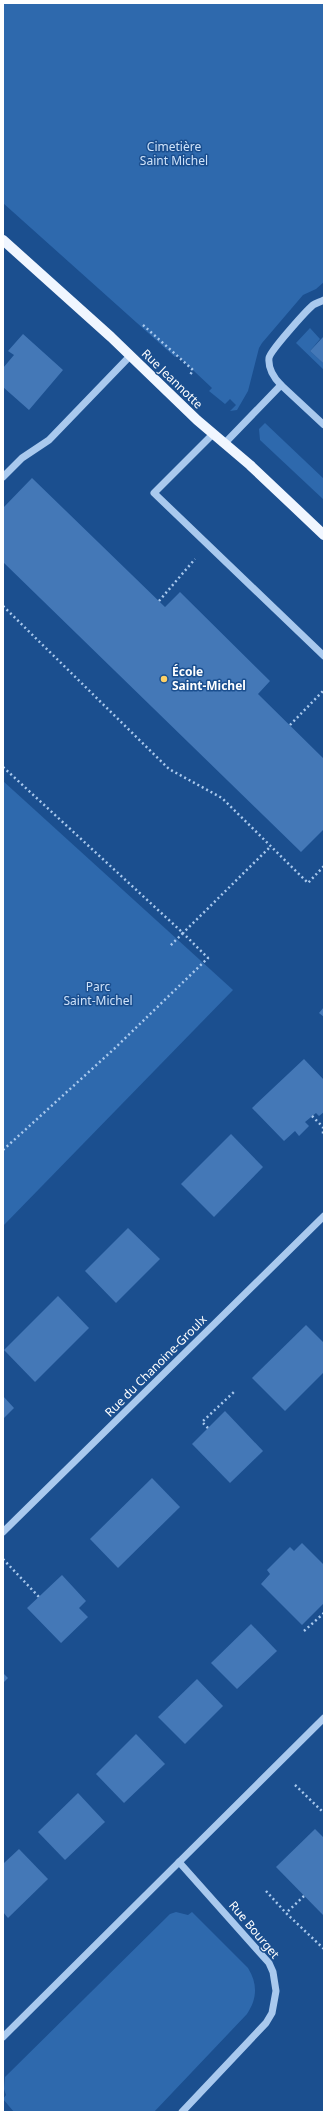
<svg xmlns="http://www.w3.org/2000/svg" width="327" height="2115" font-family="'Noto Sans',sans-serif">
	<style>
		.green { fill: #2e69ad }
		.building { fill: #4478b7 }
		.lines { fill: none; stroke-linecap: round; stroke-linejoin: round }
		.path { stroke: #a9c9ee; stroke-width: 2.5; stroke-dasharray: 2 3; stroke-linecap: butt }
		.minor { stroke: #a9c9ee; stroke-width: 7 }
		.major { stroke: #f0f6ff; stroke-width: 10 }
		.poi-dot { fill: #ffd166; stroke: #1b4f8f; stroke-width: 1.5 }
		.labels { text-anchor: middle; stroke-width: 3; stroke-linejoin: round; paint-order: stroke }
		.park-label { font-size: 12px; fill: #cfe3fa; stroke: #1b4f8f }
		.street-label { font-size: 12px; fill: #fff; stroke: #1b4f8f }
		.poi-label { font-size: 12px; font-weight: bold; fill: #fff; stroke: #1b4f8f; text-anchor: start }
	</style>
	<rect width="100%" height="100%" fill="#1b4f8f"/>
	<g class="green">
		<path d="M3,3H324V282L316,289L303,295L262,343L259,348L248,391L237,410L230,411L236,405L230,399L225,404L209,391L212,388L177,355L175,357L3,203Z"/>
		<path d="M310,328L320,339L310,351L324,364V370L296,343Z"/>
		<path d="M265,423L324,479V500L260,440L259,429Z"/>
		<path d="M3,781L233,990L3,1226Z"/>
		<path d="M176,1912L188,1915L192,1912L248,1968C258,1984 257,1999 247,2014L154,2112H14L3,2099L6,2095L4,2089L5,2077L170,1914Z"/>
	</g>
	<g class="building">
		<path d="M23,334L63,370L29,410L3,387V368L14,355L8,351Z"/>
		<path d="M324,336V364L310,351Z"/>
		<path d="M32,478L165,607L180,592L270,681L258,694L324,759V829L301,852L3,562V508Z"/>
		<path d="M324,1007V1017L319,1013Z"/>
		<path d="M304,1059L324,1080V1112L319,1116L316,1113L305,1122L309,1126L299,1136L295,1131L284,1141L252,1108Z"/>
		<path d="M231,1134L263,1167L214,1217L181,1184Z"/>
		<path d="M128,1228L160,1259L116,1303L85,1271Z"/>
		<path d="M58,1296L89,1328L35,1382L4,1350Z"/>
		<path d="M306,1325L324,1343V1372L285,1411L252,1378Z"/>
		<path d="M3,1396L14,1408L3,1419Z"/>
		<path d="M225,1411L263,1451L230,1483L192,1444Z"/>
		<path d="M152,1478L180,1507L118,1568L90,1539Z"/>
		<path d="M302,1543L324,1565V1603L302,1625L261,1584L270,1574L267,1570L290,1547L294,1551Z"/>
		<path d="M62,1575L86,1601L79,1608L88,1617L61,1643L27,1608Z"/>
		<path d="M251,1624L277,1651L237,1689L211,1663Z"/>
		<path d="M3,1673L8,1678L3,1683Z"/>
		<path d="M197,1679L223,1706L185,1744L158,1717Z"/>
		<path d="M136,1734L165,1764L124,1803L96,1774Z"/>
		<path d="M78,1793L105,1822L65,1860L38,1832Z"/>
		<path d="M315,1829L324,1838V1916L276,1867Z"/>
		<path d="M19,1849L48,1879L8,1918L3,1912V1864Z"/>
	</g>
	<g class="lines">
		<g class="path">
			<path d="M143,325L193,370L190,375"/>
			<path d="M159,601L195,559"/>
			<path d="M3,606L169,769L222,798L308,883L324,866"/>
			<path d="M290,725L324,690"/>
			<path d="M3,767L183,933L169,947"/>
			<path d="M312,1116L323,1127V1136"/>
			<path d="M3,1150L114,1049L208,958L183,933L270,847"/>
			<path d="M208,1428L202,1422L235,1391"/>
			<path d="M3,1559L39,1597"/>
			<path d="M304,1631L324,1613"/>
			<path d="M295,1785L324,1813"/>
			<path d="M266,1891L286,1913"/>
			<path d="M304,1896L286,1913L324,1949"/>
		</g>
		<g class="minor">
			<path d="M281,385C274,378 268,368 269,358C270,351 306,311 313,305C316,303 320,302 324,300"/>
			<path d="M213,434L154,493L324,656"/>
			<path d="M224,444L281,385L324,425"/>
			<path d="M3,477L22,458L49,440L130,356"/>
			<path d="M3,1532L324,1216"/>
			<path d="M179,1862L269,1963L273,1972L276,1991L272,2013L266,2023L182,2112"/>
			<path d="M3,2037L324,1718"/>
		</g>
		<path class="major" d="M3,240L111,337L197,420L250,465L324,535"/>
	</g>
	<circle class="poi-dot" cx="164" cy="679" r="4"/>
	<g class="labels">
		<g class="park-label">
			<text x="174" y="151">Cimetière<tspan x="174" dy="14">Saint Michel</tspan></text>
			<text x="98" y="991">Parc<tspan x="98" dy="14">Saint-Michel</tspan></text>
		</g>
		<g class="street-label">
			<text transform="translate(172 379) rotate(44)" y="4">Rue Jeannotte</text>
			<text transform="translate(156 1366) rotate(-45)" y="4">Rue du Chanoine-Groulx</text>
			<text transform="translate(254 1930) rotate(50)" y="4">Rue Bourget</text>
		</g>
		<g class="poi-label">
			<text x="172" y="676">École<tspan x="172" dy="14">Saint-Michel</tspan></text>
		</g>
	</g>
	<rect width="327" height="2115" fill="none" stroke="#ffffff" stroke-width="8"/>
</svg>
